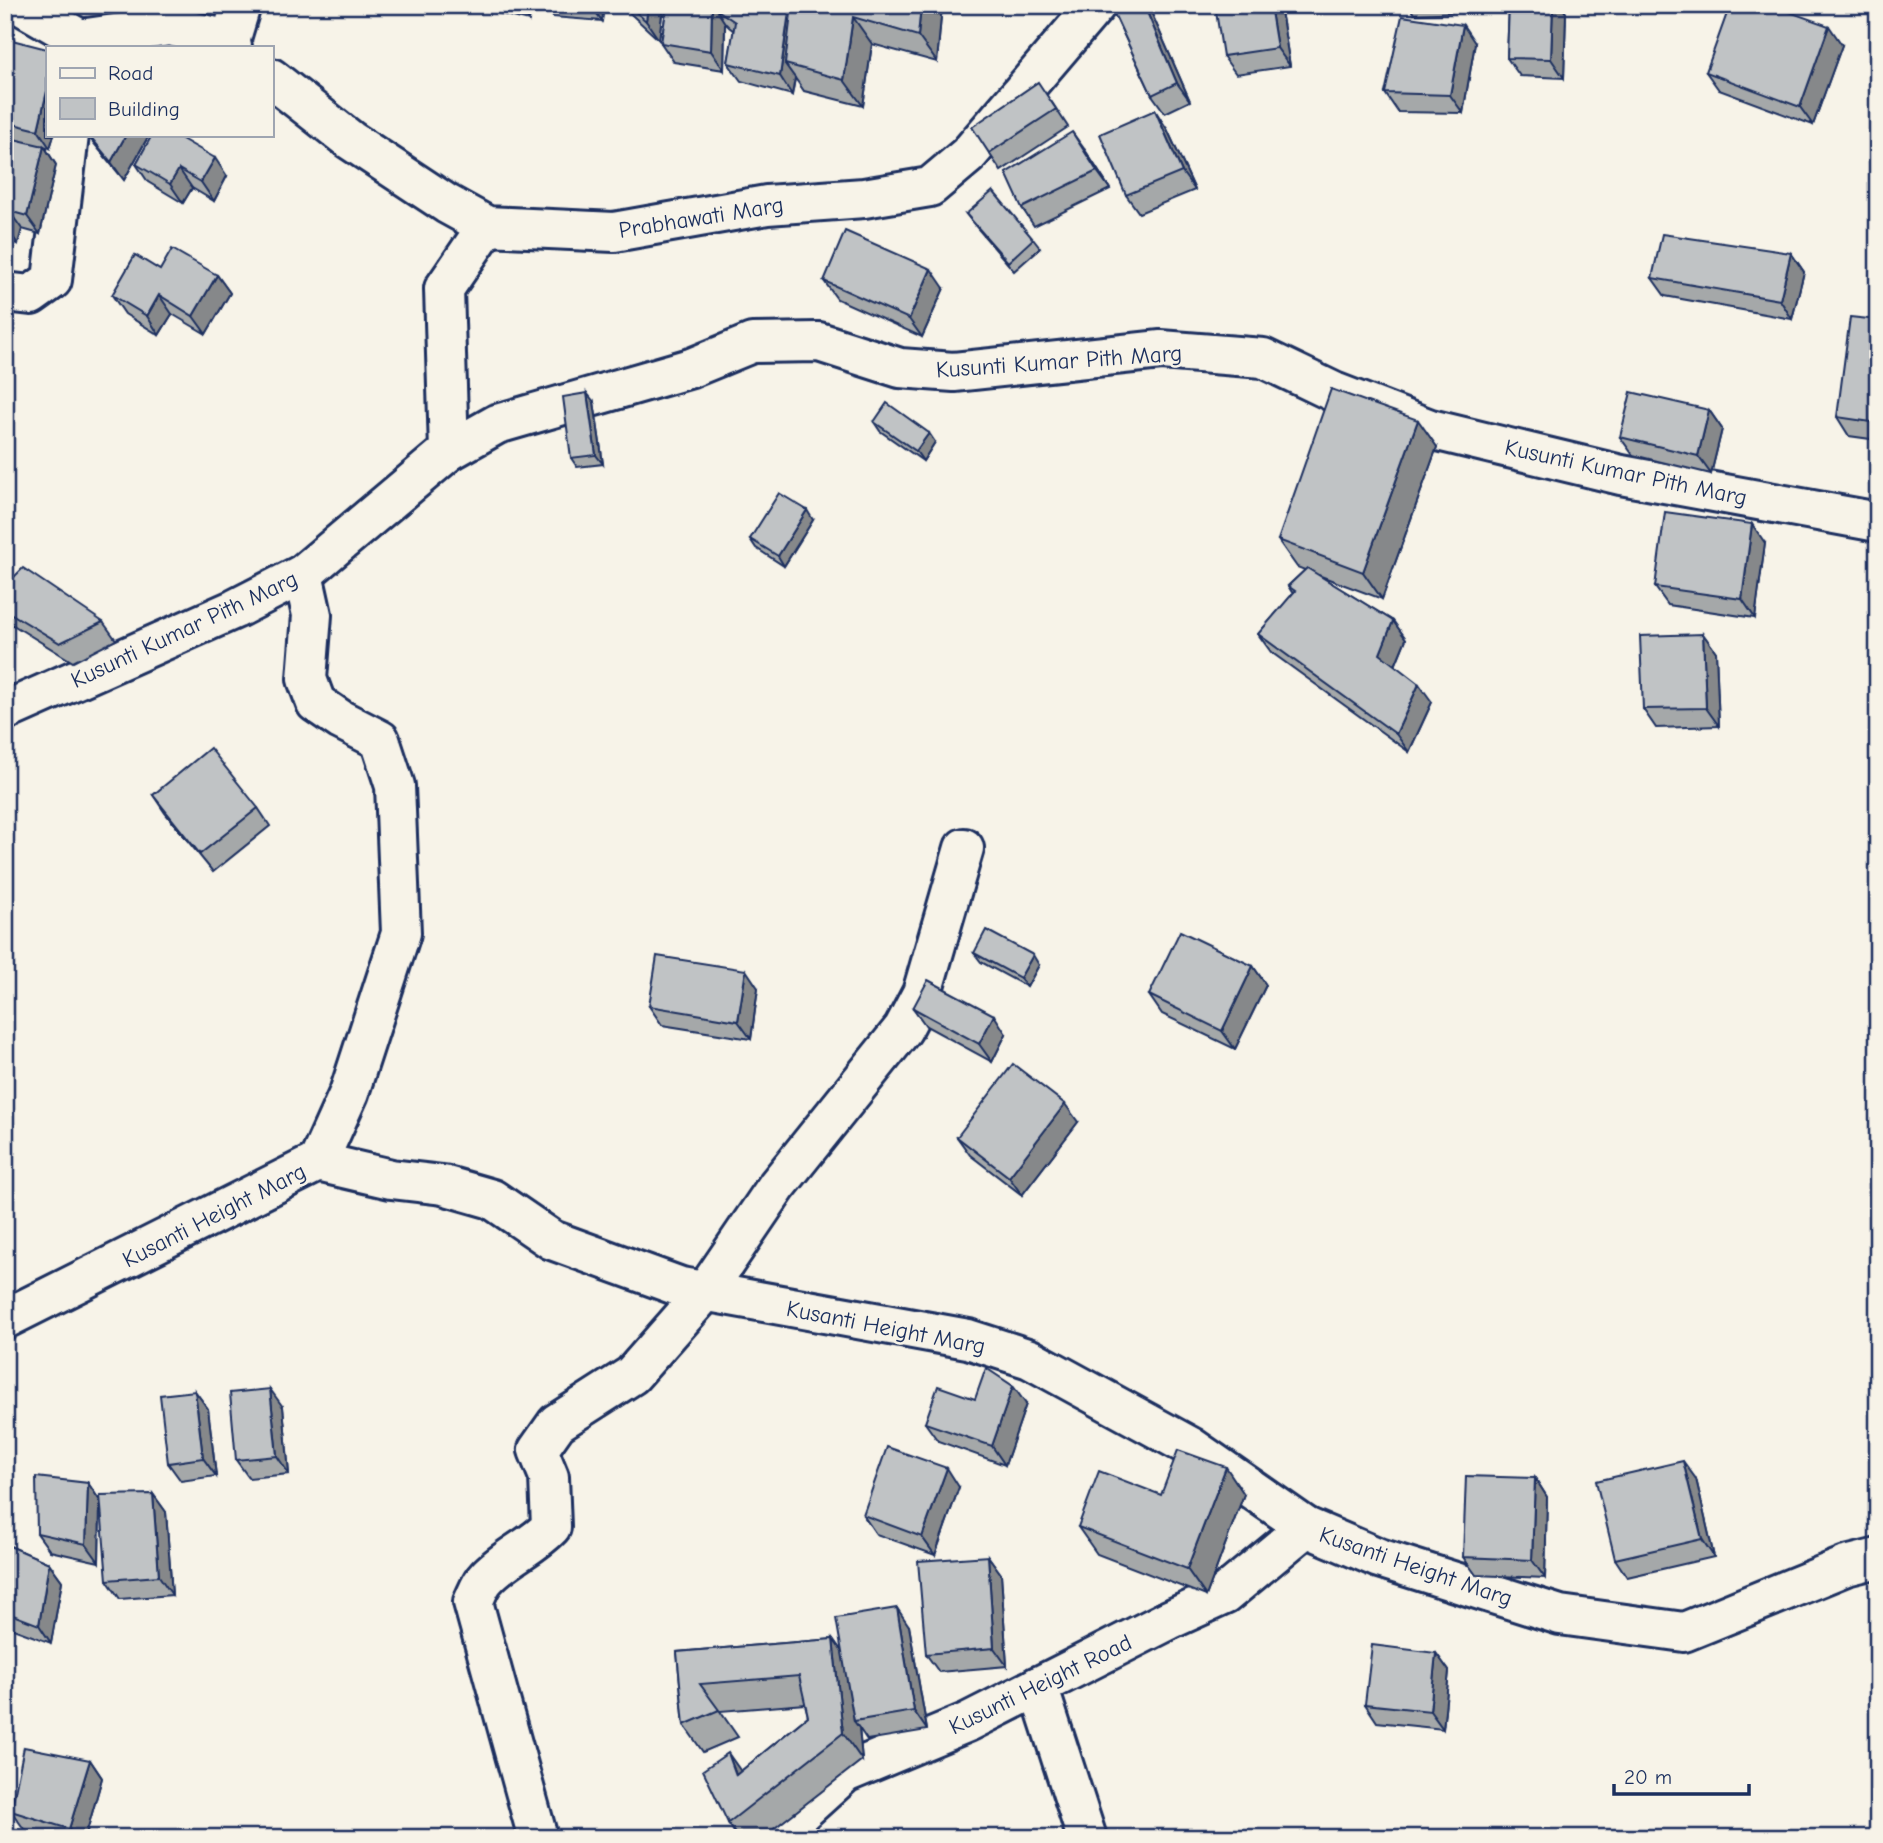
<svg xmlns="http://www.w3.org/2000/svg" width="1883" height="1843" font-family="'Comic Neue',sans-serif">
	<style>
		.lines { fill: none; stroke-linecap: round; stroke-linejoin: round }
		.street-casing { stroke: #1b2f5e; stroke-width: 44 }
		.street { stroke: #f7f3e8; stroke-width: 38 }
		.wall { fill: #a5a8a9; stroke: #1b2f5e; stroke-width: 2 }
		.shaded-wall { fill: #86888a; stroke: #1b2f5e; stroke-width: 2 }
		.building { fill: #c0c3c5; stroke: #1b2f5e; stroke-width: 2 }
		.labels { text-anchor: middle; stroke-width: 5; stroke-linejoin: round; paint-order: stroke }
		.street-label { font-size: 23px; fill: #1b2f5e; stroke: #f7f3e8 }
	</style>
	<rect width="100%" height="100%" fill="#f7f3e8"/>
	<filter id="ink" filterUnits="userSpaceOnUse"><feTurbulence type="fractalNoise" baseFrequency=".0143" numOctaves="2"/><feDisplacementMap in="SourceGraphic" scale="14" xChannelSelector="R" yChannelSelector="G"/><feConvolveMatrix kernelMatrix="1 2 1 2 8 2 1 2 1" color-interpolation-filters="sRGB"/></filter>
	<g filter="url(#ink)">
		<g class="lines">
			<defs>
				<g id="street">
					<path d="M21,5L80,39"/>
					<path d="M229,45L241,5"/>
					<path d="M79,47L80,39L170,26L220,38L232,47"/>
					<path d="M271,78L350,140L447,204L487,226L614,232L767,205L864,198L930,187L968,155L1096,5"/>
					<path d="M5,292L31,295L52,280L69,135"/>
					<path d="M449,451L497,424L691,368L752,343L819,342L900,368L954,372L1161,350L1263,358L1334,392L1430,429L1621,475L1878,522"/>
					<path d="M303,574L312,615L307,679L316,703L341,720L380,740L395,786L401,933L349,1093L318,1162"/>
					<path d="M5,711L235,609L303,574L449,451L444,289L487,226"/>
					<path d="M5,1319L318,1162L391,1179L443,1185L492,1199L552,1240L681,1287L968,1339L1030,1359L1191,1447L1306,1527L1379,1558L1560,1615L1684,1632L1846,1566L1878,1558"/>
					<path d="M1038,1686L1087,1838"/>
					<path d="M538,1838L473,1602C477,1594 480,1584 486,1578C505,1557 532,1547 551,1527L549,1477L538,1450L557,1423L632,1375L705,1292L777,1186L903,1029L922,993L964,848"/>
					<path d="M773,1838L845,1773L968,1722L1169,1620L1224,1595L1306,1527"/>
				</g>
			</defs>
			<use href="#street" class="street-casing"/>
			<use href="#street" class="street"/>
		</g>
		<g class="wall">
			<path d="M466,5H531L529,21Z"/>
			<path d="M545,5H604L602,21L553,17Z"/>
			<path d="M621,5H663L659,40Z"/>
			<path d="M667,5H942L937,62L872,44L863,106L804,91L795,78L792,95L741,81L728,63L734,31L729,27L725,23L724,70L674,62L661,43Z"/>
			<path d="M1110,5H1148L1190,101L1165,113L1152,95Z"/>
			<path d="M1280,5L1290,66L1236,74L1223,56Z"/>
			<path d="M1408,5H1462L1461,12L1414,14Z"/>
			<path d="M1509,5H1561L1566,13L1564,78L1520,76L1507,58Z"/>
			<path d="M1475,43L1463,113L1398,112L1385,93Z"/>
			<path d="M1842,45L1813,125L1719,90L1706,72Z"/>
			<path d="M5,62L47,135H54L50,148L44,146L56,165L40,234L22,229L18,244L5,241Z"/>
			<path d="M1051,101L1068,127L1001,171L989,153Z"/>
			<path d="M1167,129L1195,190L1139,213L1126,195Z"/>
			<path d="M87,135H149L124,180Z"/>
			<path d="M1085,150L1110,189L1034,226L1022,208Z"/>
			<path d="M136,164L227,176L214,201L192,188L183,203L148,182Z"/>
			<path d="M966,214L1033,239L1040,248L1014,271L973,223Z"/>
			<path d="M1791,253L1804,272L1792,319L1665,296L1652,278Z"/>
			<path d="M160,270L217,275L230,293L206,334L172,314L159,335L125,314L112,295Z"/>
			<path d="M824,281L944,288L922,337L837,299Z"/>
			<path d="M1878,320V440L1849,436L1837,417Z"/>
			<path d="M594,402L603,464L577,467L571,458Z"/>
			<path d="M1709,410L1722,429L1711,474L1633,455L1620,437Z"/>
			<path d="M874,422L935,442L923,461L880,431Z"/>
			<path d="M1437,447L1382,599L1318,575L1393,621L1406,639L1395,666L1432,702L1409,752L1271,652L1258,634L1293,594L1288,586L1305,570L1297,567L1278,540Z"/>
			<path d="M813,520L784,566L756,548L750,539Z"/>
			<path d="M1765,543L1755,618L1668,605L1655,587Z"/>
			<path d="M5,586L103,622L116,640L73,662L5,620Z"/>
			<path d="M1703,634L1716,652L1719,726L1656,728L1643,709Z"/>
			<path d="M153,795L258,808L270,826L213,872L165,813Z"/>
			<path d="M974,953L1039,965L1027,987L981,962Z"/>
			<path d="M1253,966L1266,985L1235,1049L1162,1014L1149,995Z"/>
			<path d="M758,988L751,1039L662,1025L649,1006Z"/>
			<path d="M913,1008L1006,1034L992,1062L926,1026Z"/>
			<path d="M1078,1122L1022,1195L970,1155L957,1137Z"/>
			<path d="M195,1391L208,1409L216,1476L181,1481L168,1463Z"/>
			<path d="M975,1399L1026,1404L1005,1465L938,1441L925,1423Z"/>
			<path d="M283,1407L289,1474L249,1478L236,1460Z"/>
			<path d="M1535,1478L1547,1497L1545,1578L1476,1575L1463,1557Z"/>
			<path d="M1696,1479L1714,1557L1627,1577L1615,1559Z"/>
			<path d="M88,1483L100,1501L99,1562L50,1551L37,1533Z"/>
			<path d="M959,1487L935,1555L876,1534L863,1515Z"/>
			<path d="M153,1494L166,1512L172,1595L120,1599L107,1580Z"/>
			<path d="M1244,1494L1206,1596L1097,1554L1078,1527L1161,1495Z"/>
			<path d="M5,1544L49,1563L62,1581L51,1643L5,1626Z"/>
			<path d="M988,1556L1001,1574L1007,1666L939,1672L926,1654Z"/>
			<path d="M909,1626L927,1730L867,1740L859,1728L862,1760L762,1838H738L728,1823L741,1771L808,1716L805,1704L720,1711L738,1737L703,1752L684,1725L677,1652L833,1639L842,1652Z"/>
			<path d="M1436,1653L1449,1671L1443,1729L1377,1722L1365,1704Z"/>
			<path d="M90,1760L102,1778L85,1838H51L24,1829L11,1811Z"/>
		</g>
		<g class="shaded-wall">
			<path d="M518,5H531L529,21Z"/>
			<path d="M591,5H604L602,21Z"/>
			<path d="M648,5H663L659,40L646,21Z"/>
			<path d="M712,5H726L716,9L725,23L724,70L711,51Z"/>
			<path d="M790,5H802L785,64L795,78L792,95L780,76Z"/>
			<path d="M921,5H942L937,62L918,36Z"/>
			<path d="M1144,5H1148L1190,101L1177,83Z"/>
			<path d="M1270,5H1280L1290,66L1277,48Z"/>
			<path d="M1456,5H1462L1461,12Z"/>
			<path d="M1553,5H1561L1566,13L1564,78L1551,59Z"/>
			<path d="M853,17L872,44L863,106L844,80Z"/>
			<path d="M1463,25L1475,43L1463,113L1450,95Z"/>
			<path d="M1829,26L1842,45L1813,125L1800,107Z"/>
			<path d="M47,91V135H54L50,148L38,130Z"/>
			<path d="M1155,110L1167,129L1195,190L1182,172Z"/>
			<path d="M1072,132L1085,150L1110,189L1097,171Z"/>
			<path d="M126,135H149L124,180L111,162Z"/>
			<path d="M44,146L56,165L40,234L27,216Z"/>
			<path d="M215,158L227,176L214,201L201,182Z"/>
			<path d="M179,169L192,188L183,203L170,184Z"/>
			<path d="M9,211L22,229L18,244L5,226Z"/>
			<path d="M1791,253L1804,272L1792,319L1780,300Z"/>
			<path d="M931,269L944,288L922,337L909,319Z"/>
			<path d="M217,275L230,293L206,334L193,316Z"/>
			<path d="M159,295L172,314L159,335L147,316Z"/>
			<path d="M587,393L594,402L603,464L596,455Z"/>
			<path d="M1709,410L1722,429L1711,474L1698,456Z"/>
			<path d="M1418,420L1437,447L1382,599L1363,572Z"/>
			<path d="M929,433L935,442L923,461L916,451Z"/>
			<path d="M807,510L813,520L784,566L778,556Z"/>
			<path d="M1752,524L1765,543L1755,618L1742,599Z"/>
			<path d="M1393,621L1406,639L1392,673L1380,654Z"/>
			<path d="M1703,634L1716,652L1719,726L1706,708Z"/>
			<path d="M1419,684L1432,702L1409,752L1396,734Z"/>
			<path d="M1033,955L1039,965L1027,987L1020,978Z"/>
			<path d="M1253,966L1266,985L1235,1049L1222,1031Z"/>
			<path d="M746,970L758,988L751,1039L738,1021Z"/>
			<path d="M994,1015L1006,1034L992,1062L979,1044Z"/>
			<path d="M1065,1104L1078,1122L1022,1195L1009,1177Z"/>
			<path d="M1013,1386L1026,1404L1005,1465L992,1446Z"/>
			<path d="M270,1389L283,1407L289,1474L277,1456Z"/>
			<path d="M195,1391L208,1409L216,1476L203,1458Z"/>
			<path d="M1683,1461L1696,1479L1714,1557L1702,1539Z"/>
			<path d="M1226,1467L1244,1494L1206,1596L1187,1569Z"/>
			<path d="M947,1468L959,1487L935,1555L922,1537Z"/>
			<path d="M1535,1478L1547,1497L1545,1578L1532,1560Z"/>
			<path d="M88,1483L100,1501L99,1562L86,1544Z"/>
			<path d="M153,1494L166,1512L172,1595L159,1576Z"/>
			<path d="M988,1556L1001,1574L1007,1666L994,1648Z"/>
			<path d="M49,1563L62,1581L51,1643L39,1625Z"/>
			<path d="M897,1608L909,1626L927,1730L914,1711Z"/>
			<path d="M833,1639L852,1666L854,1721L859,1728L862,1760L843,1733Z"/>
			<path d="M1436,1653L1449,1671L1443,1729L1430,1711Z"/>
			<path d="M728,1753L747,1780L736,1775Z"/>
			<path d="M90,1760L102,1778L85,1838H75L69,1829Z"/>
			<path d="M5,1807L12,1816L5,1834Z"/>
		</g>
		<g class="building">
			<path d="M628,5H648L646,21Z"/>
			<path d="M667,5H712L711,51L661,43Z"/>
			<path d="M716,5H790L780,76L728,63L735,22L716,9Z"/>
			<path d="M792,5H921L918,36L853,17L844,80L785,64Z"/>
			<path d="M1110,5H1144L1177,83L1152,95Z"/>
			<path d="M1215,5H1270L1277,48L1223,56Z"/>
			<path d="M1509,5H1553L1551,59L1507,58Z"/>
			<path d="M1730,5H1770L1829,26L1800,107L1706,72Z"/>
			<path d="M1402,16L1463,25L1450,95L1385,93Z"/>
			<path d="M12,40L47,49V91L38,130L5,122V62Z"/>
			<path d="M1038,82L1056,109L989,153L972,127Z"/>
			<path d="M1155,110L1182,172L1126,195L1100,134Z"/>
			<path d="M1072,132L1097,171L1022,208L1006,173Z"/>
			<path d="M89,135H126L111,162Z"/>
			<path d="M152,135H175L215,158L201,182L179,169L170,184L136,164Z"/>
			<path d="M5,137L44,146L27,216L9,211L5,226Z"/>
			<path d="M993,191L1033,239L1008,262L966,214Z"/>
			<path d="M845,231L931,269L909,319L824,281Z"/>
			<path d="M1662,234L1791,253L1780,300L1652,278Z"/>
			<path d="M172,249L217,275L193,316L159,295L147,316L112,295L135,255L160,270Z"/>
			<path d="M1850,317L1878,320V423L1837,417Z"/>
			<path d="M1331,389L1418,420L1363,572L1278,540Z"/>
			<path d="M1631,392L1709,410L1698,456L1620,437Z"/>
			<path d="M587,393L596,455L571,458L563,397Z"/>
			<path d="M887,403L929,433L916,451L874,422Z"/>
			<path d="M779,493L807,510L778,556L750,539Z"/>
			<path d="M1665,512L1752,524L1742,599L1655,587Z"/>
			<path d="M23,568L103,622L60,643L5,610V586Z"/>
			<path d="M1307,568L1393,621L1380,654L1419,684L1396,734L1258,634L1295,591L1288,586Z"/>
			<path d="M1703,634L1706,708L1643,709L1640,636Z"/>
			<path d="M210,748L258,808L200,854L153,795Z"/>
			<path d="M986,930L1033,955L1020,978L974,953Z"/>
			<path d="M1180,931L1253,966L1222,1031L1149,995Z"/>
			<path d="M657,956L746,970L738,1021L649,1006Z"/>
			<path d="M928,980L994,1015L979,1044L913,1008Z"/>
			<path d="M1013,1064L1065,1104L1009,1177L957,1137Z"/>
			<path d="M986,1368L1013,1386L992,1446L925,1423L938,1386L975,1399Z"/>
			<path d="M270,1389L277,1456L236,1460L230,1393Z"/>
			<path d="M195,1391L203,1458L168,1463L160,1395Z"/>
			<path d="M887,1447L947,1468L922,1537L863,1515Z"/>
			<path d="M1178,1450L1226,1467L1187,1569L1078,1527L1099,1471L1161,1495Z"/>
			<path d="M1683,1461L1702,1539L1615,1559L1596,1481Z"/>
			<path d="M1466,1476L1535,1478L1532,1560L1463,1557Z"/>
			<path d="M36,1477L88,1483L86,1544L37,1533Z"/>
			<path d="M153,1494L159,1576L107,1580L100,1495Z"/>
			<path d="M5,1544L49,1563L39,1625L5,1612Z"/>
			<path d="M988,1556L994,1648L926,1654L918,1561Z"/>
			<path d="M897,1608L914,1711L854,1721L836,1618Z"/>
			<path d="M833,1639L843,1733L728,1823L703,1770L728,1753L736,1775L808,1716L799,1676L700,1684L719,1710L684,1725L677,1652Z"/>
			<path d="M1372,1645L1436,1653L1430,1711L1365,1704Z"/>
			<path d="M24,1747L90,1760L69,1829L11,1811Z"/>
		</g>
	</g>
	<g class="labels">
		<g class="street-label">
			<text transform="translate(701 217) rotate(-9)" y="8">Prabhawati Marg</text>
			<text transform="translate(1059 361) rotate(-4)" y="8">Kusunti Kumar Pith Marg</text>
			<text transform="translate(1626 472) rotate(12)" y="8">Kusunti Kumar Pith Marg</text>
			<text transform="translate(184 629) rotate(-25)" y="8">Kusunti Kumar Pith Marg</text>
			<text transform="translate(214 1215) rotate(-27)" y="8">Kusanti Height Marg</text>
			<text transform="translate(886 1327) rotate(11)" y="8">Kusanti Height Marg</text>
			<text transform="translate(1416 1566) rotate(19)" y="8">Kusanti Height Marg</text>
			<text transform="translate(1040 1684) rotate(-26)" y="8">Kusunti Height Road</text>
		</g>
	</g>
	<rect width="1883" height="1843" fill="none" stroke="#f7f3e8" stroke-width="28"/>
	<rect x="14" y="14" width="1855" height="1815" fill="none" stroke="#1b2f5e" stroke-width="2.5" filter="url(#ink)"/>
	<rect x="46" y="46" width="228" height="91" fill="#f7f3e8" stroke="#9fa5b1" stroke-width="2"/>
	<rect x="60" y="68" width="35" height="10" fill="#f7f3e8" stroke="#9fa5b1" stroke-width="2"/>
	<text x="108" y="80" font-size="21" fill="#1b2f5e">Road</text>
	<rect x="60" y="98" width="35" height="21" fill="#c0c3c5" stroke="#9fa5b1" stroke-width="2"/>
	<text x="108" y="116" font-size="21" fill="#1b2f5e">Building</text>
	<path d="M1614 1784v10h135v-10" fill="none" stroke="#1b2f5e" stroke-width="3.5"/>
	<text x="1624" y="1784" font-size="21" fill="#1b2f5e" stroke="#f7f3e8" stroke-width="5" paint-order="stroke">20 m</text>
</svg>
